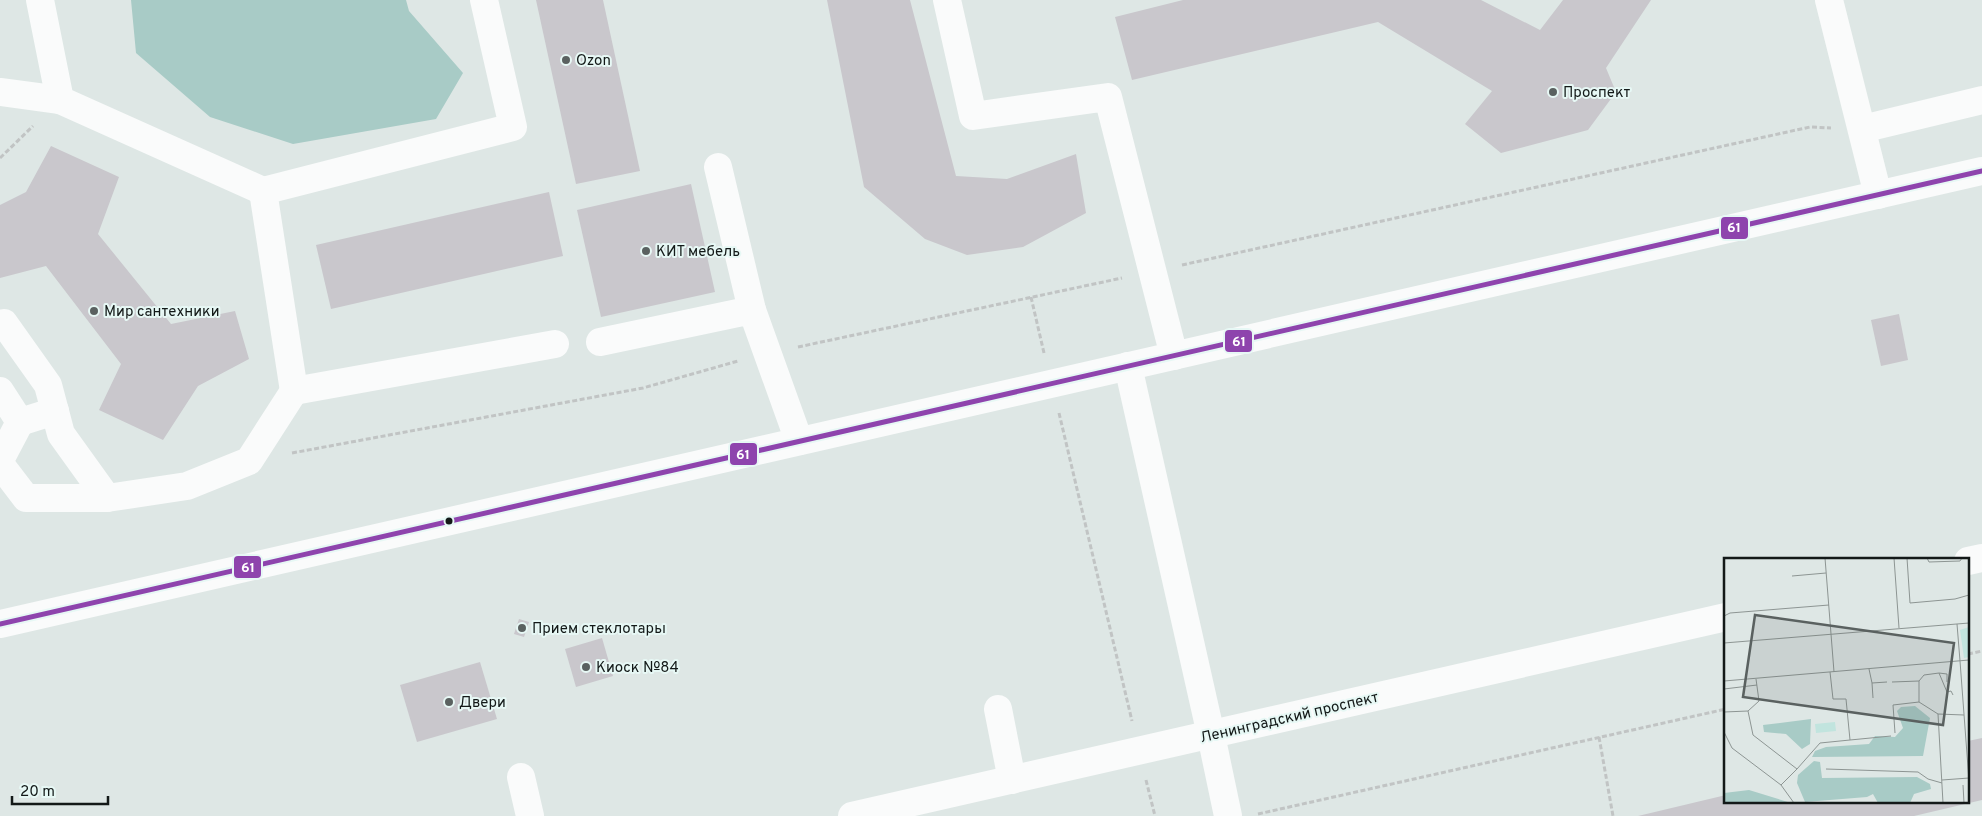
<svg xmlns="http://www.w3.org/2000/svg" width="1982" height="816" font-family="Overpass,sans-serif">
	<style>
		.forest { fill: #a8cbc6 }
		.building { fill: #c9c7cc }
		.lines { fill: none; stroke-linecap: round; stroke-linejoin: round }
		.path { stroke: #c1c4c4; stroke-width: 3; stroke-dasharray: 5 2.5; stroke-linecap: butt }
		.minor { stroke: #fafbfb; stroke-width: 28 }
		.major { stroke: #fafbfb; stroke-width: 28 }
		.bus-1-casing { stroke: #e7f8f5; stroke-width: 9 }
		.bus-1 { stroke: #8e44ad; stroke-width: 5 }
		.poi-dot { fill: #5a6160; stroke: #e7f8f5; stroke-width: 2 }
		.bus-dot { fill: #131918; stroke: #e7f8f5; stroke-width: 2 }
		.labels { text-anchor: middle; stroke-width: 4; stroke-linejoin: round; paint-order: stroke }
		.poi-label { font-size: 15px; fill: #131918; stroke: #e7f8f5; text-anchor: start }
		.street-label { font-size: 15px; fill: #131918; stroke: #e7f8f5 }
		.inset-road { fill: none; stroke: #8d9593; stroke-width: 1 }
		.view { fill: #5a6160; fill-opacity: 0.15; stroke: #5a6160; stroke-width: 2.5 }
		.inset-edge { fill: none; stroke: #131918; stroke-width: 2.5 }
		.line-badge { stroke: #e7f8f5; stroke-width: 2 }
		.badge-label { font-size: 14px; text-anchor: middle; font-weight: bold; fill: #fff }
	</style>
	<rect width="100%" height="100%" fill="#dee7e5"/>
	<path class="forest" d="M131,0H406L409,11L463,73L436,119L293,144L210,117L136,53Z"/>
	<g class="building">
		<path d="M536,0H603L640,171L576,184Z"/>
		<path d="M827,0H910L956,176L1007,179L1076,154L1086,213L1023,247L967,255L925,239L864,187Z"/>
		<path d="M1183,0H1481L1540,30L1563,0H1651L1606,68L1616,92L1588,130L1501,153L1465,124L1492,91L1378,22L1132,80L1115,17Z"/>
		<path d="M51,146L119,177L98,234L171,324L235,311L249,359L198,386L163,440L99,410L121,364L46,266L0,278V205L26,192Z"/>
		<path d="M691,184L715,292L601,317L577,210Z"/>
		<path d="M549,192L563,256L331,309L316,245Z"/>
		<path d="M1899,314L1908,360L1881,366L1871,320Z"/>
		<path d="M519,619L529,622L524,637L514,634Z"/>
		<path d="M602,638L613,676L576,687L565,649Z"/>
		<path d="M480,662L497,719L417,742L400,685Z"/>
		<path d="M1982,738V800L1914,816H1638L1726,795V802H1968V741Z"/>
	</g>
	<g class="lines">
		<g class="path">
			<path d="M0,158L33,126"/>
			<path d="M1182,265L1810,127L1831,128"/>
			<path d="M1031,297L1044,353"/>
			<path d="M798,347L1122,278"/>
			<path d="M1059,413L1132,721"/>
			<path d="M292,453L643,388L738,361"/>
			<path d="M1968,654L1982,651"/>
			<path d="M1599,737L1613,816"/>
			<path d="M1146,780L1155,816"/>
			<path d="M1258,814L1726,709"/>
		</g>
		<g class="minor">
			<path d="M40,0L60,100L263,191L513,127L484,0"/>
			<path d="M947,0L973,116L1108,97L1174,356"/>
			<path d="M1829,0L1878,195"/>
			<path d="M0,92L60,100"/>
			<path d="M1862,129L1982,100"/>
			<path d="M718,167L752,310"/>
			<path d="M263,191L294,391L555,344"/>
			<path d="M0,324L4,323L48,385L61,434L107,498L187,486L249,461L294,391"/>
			<path d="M600,342L752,310L799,441"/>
			<path d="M0,391L20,422L55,411"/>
			<path d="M0,460L20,422"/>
			<path d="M0,464L26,498H107"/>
			<path d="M998,709L1012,780"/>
			<path d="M1211,735L1228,816"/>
			<path d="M521,777L530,816"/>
		</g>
		<g class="major">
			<path d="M1128,366L1211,735"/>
			<path d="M1968,561L1982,558"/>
			<path d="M0,624L1982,171"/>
			<path d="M852,816L1726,617"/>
		</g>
		<defs>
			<path id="bus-1" d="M0,624L1982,171"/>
		</defs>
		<use href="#bus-1" class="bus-1-casing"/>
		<use href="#bus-1" class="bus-1"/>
	</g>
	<g class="poi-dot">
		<circle cx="566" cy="60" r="5"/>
		<circle cx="1553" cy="92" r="5"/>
		<circle cx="646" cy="251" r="5"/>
		<circle cx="94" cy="311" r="5"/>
		<circle cx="522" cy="628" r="5"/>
		<circle cx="586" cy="667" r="5"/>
		<circle cx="449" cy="702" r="5"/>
	</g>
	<circle class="bus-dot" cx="449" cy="521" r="4.5"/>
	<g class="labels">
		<g class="poi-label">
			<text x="576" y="65">Ozon</text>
			<text x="1563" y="97">Проспект</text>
			<text x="656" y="256">КИТ мебель</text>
			<text x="104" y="316">Мир сантехники</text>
			<text x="532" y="633">Прием стеклотары</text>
			<text x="596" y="672">Киоск №84</text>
			<text x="459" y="707">Двери</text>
		</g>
		<g class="street-label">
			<text transform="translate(1289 717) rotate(-13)" y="5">Ленинградский проспект</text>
		</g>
	</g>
	<g transform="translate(1724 558)">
		<rect width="245" height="245" fill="#dee7e5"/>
		<path d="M245,69V99L240,100L236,72ZM111,164L112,173L92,175L91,166Z" fill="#c1e4de"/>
		<path d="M191,148L206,160L199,198L88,199L91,193L102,189L145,186L151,178L171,179L179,170L173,153L177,149ZM87,161L86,186L78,191L62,176L40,174L39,167ZM90,203L96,204L98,220L193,219L206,226L207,231L190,236L186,245H154L149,236L143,239L81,244L73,225L74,217ZM25,232L67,245H0V235Z" fill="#a8cbc6"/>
		<path class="inset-road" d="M101,0L107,76M170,0L175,70M183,0L186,45L231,41L245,37M203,0L205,4L236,3L238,0M68,18L102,15M0,58L6,55L105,47M233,66L236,103M107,76L110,114M0,85L245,65M236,103L245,223M145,111L148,125L163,124M215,115L223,116V124M32,121L35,143L24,153L29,177L73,211L96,185L126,182L122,141H109L106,114M0,123L245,102M195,123L200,117L215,115L223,134L227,133L229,137M168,124L195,123V144M148,125L149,140M0,131L33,127M0,154L24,153M214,156L240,157M0,174L8,190L57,227L73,211M171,175L169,147L195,144L214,156L219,245M126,182L167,178M102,211L194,214L204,221L218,225M218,222L245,220M57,227L70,245M239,227L240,245M122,245H143"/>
		<path class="view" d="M31,57L230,85L219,167L19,139Z"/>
		<rect width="245" height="245" class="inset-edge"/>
	</g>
	<g class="line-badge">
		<rect x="1720" y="216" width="29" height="24" rx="5" fill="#8e44ad"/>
		<rect x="1224" y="329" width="29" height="24" rx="5" fill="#8e44ad"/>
		<rect x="729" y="442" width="29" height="24" rx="5" fill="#8e44ad"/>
		<rect x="233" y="555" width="29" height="24" rx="5" fill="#8e44ad"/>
	</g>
	<g class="badge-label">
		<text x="1734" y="232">61</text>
		<text x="1239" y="346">61</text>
		<text x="743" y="459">61</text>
		<text x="248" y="572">61</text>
	</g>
	<path d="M12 796v8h96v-8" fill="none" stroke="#131918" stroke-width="2.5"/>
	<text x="20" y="796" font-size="15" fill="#131918" stroke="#e7f8f5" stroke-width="4" paint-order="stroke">20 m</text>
</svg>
